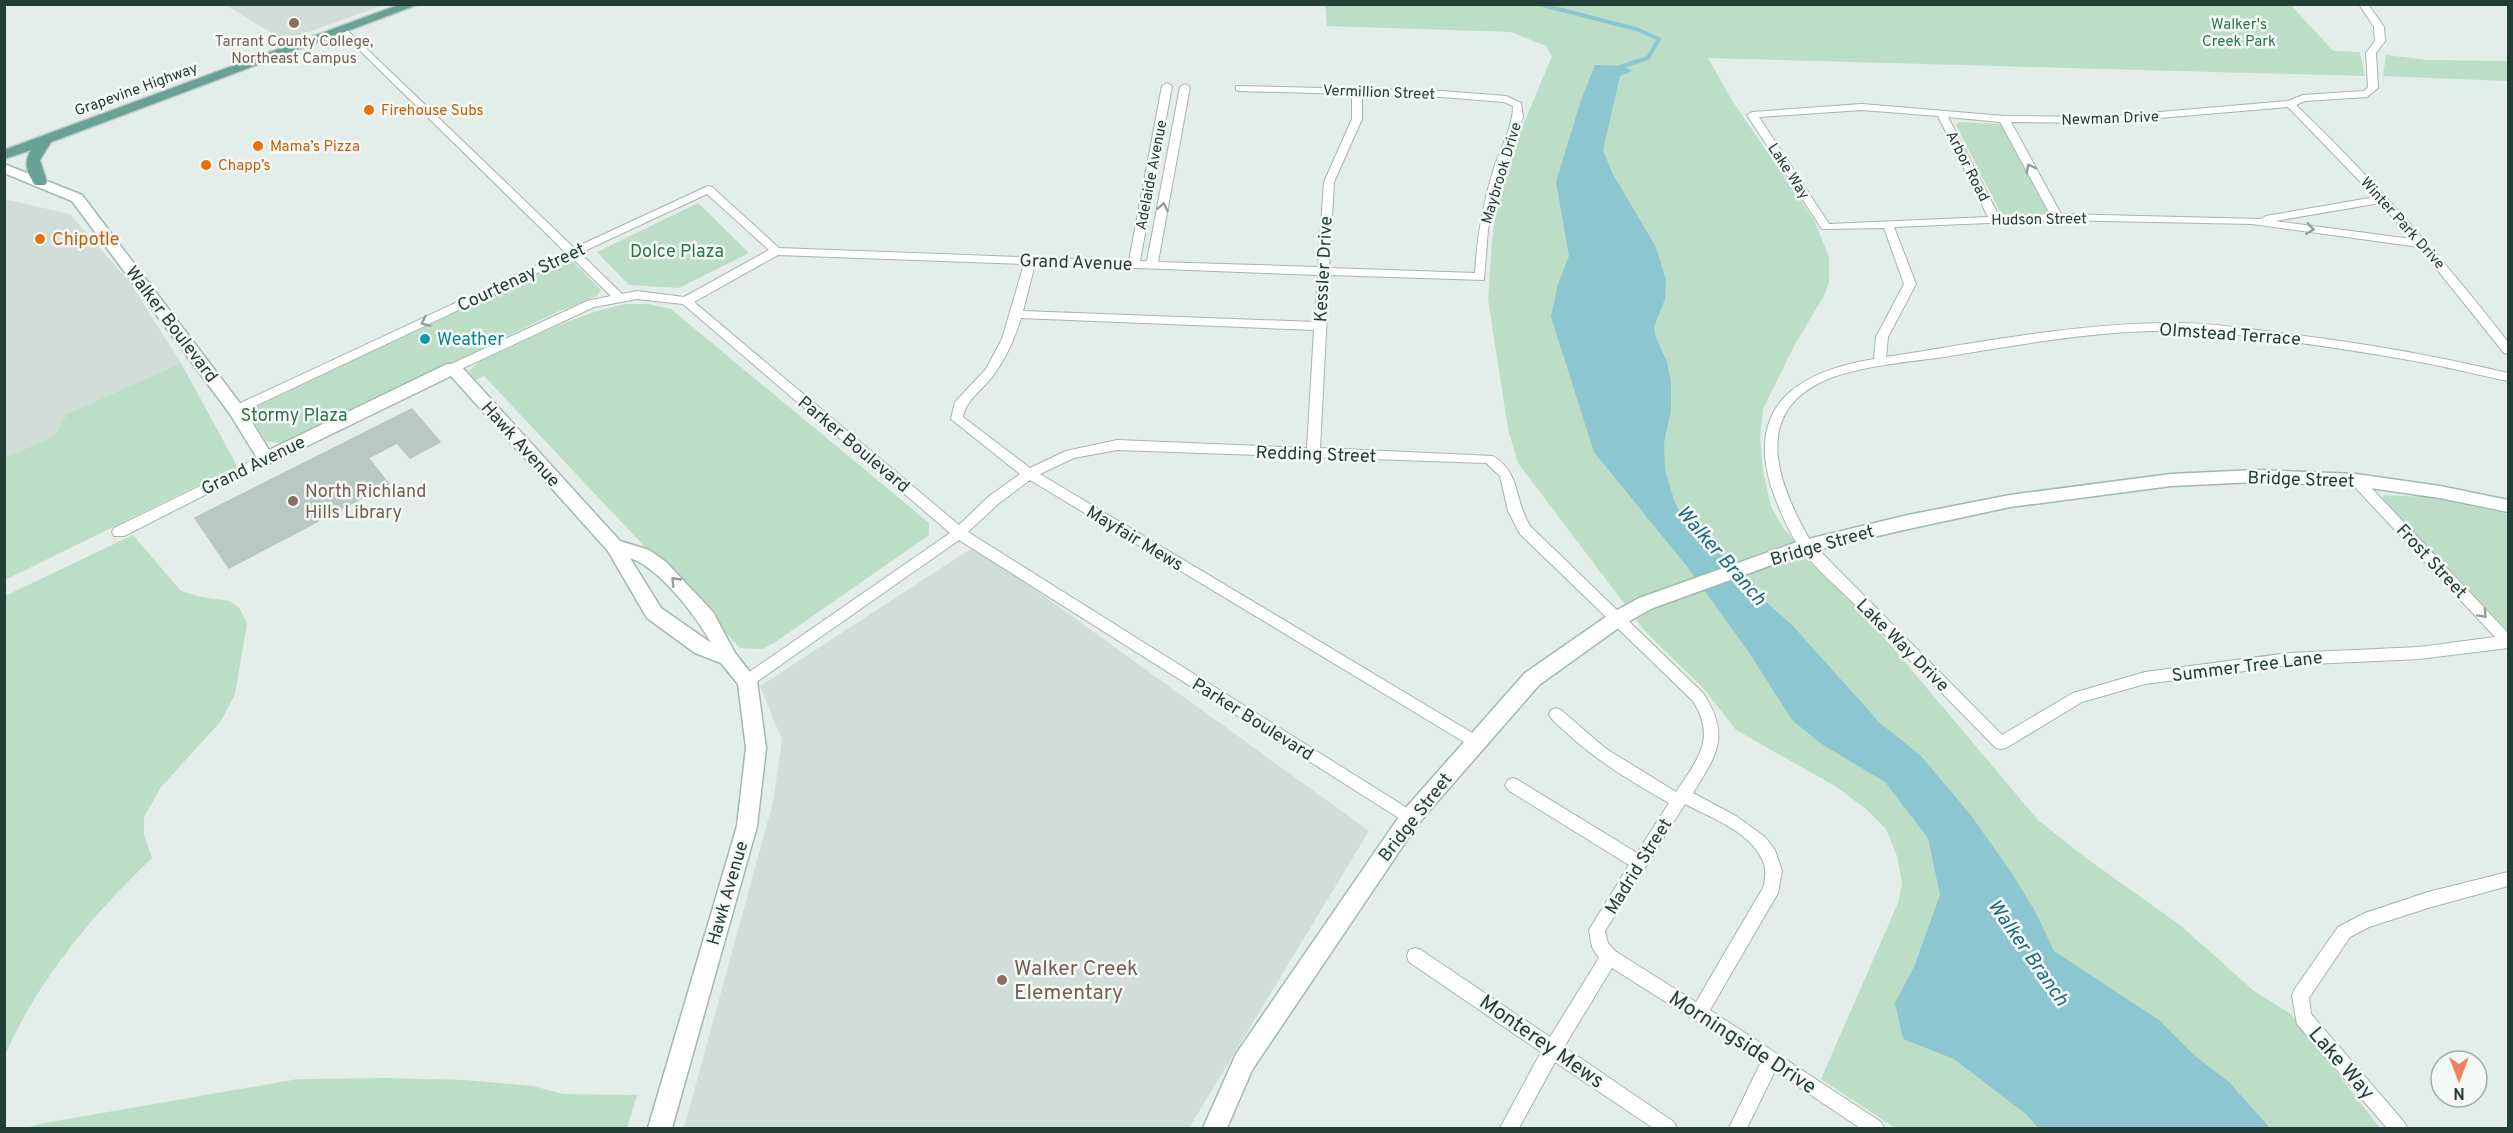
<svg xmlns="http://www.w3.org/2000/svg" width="2513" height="1133" font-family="Overpass,sans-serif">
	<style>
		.built { fill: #d1ddd8 }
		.green { fill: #bcdec6 }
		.water { fill: #8cc6d1 }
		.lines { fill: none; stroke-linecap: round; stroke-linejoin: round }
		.stream { stroke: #8cc6d1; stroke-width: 4 }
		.building { fill: #b8c8c2; stroke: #b6c7c0; stroke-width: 1.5 }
		.street-casing { stroke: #a6b5b0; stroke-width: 2 }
		.secondary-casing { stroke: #a1b9b1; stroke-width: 3 }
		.primary-casing { stroke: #c1c9c7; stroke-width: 3 }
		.street { fill: #fff; fill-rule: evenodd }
		.secondary { fill: #fff; fill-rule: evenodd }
		.primary { fill: #68a294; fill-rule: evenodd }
		.oneway { stroke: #919e9b }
		.education-dot { fill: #8d6e63; stroke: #f4f9f7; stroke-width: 2 }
		.food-dot { fill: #e8710a; stroke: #f4f9f7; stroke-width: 2 }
		.culture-dot { fill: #0f9aa8; stroke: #f4f9f7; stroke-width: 2 }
		.labels { text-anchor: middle; stroke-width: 5; stroke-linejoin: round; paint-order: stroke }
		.far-park-label { font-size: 15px; fill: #2d7549; stroke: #f4f9f7 }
		.far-education-label { font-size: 15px; fill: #785e54; stroke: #f4f9f7 }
		.far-street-label { font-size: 15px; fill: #233e37; stroke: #f4f9f7 }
		.far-food-label { font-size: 15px; fill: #c56008; stroke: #f4f9f7; text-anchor: start }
		.food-label { font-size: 18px; fill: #c56008; stroke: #f4f9f7; text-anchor: start }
		.park-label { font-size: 18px; fill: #2d7549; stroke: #f4f9f7 }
		.street-label { font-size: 18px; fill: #233e37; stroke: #f4f9f7 }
		.culture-label { font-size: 18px; fill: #0d838f; stroke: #f4f9f7; text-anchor: start }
		.education-label { font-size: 18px; fill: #785e54; stroke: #f4f9f7; text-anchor: start }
		.water-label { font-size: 20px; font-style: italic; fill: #1d6a7a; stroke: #f4f9f7 }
		.near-education-label { font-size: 21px; fill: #785e54; stroke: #f4f9f7; text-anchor: start }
		.near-street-label { font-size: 21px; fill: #233e37; stroke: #f4f9f7 }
	</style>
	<rect width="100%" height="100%" fill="#e3ede9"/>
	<g class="built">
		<path d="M226,5H383L284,41Z"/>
		<path d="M4,199L70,214L131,284L181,363L67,414L54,436L5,458Z"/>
		<path d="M975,546L1369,831L1189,1128H684L773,802L782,740L760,686Z"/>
	</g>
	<g class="green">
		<path d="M2290,4L2333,51L2360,52L2365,76L1708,58L1733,102L1814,220L1829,257V282L1825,294L1794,346L1763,409L1760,437L1763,472L1771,506L1783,528L1877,629L2038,820L2086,858L2180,925L2254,991L2291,1014L2380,1128H1895L1821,1079L1898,903L1902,883L1897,856L1886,829L1866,809L1835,786L1736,730L1704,689L1645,631L1518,463L1508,429L1488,299L1492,241L1496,209L1515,145L1552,56L1546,46L1511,32L1327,26L1325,5Z"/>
		<path d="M2386,55L2428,60L2508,61V81L2383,76Z"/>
		<path d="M1959,122L2002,124L2051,213L2001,214L1956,125Z"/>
		<path d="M698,203L749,253L679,288L629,285L597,252Z"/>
		<path d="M563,261L573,262L601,290L597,296L557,312L285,444L266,441L249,416L253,407Z"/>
		<path d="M625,304H649L671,309L929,523V535L774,643L762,649L740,648L484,376L475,380L469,371L479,362C527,340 573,315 625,304Z"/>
		<path d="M181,363L237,466L5,580V458L54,436L67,414Z"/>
		<path d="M2383,495L2429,497L2508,514V631L2383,501Z"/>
		<path d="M133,535L181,591L201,597L230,601L240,609L247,624L235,694L221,721L161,787L144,817V835L152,858C93,914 38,980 5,1055V596Z"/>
		<path d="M387,1078L465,1080L533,1086L563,1094L637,1095L627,1128H26L39,1124L298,1079Z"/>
	</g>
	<path class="water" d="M1595,65L1622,66L1632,71L1620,76L1603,150L1612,173L1656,247L1666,280L1665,299L1654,327L1656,338L1667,362L1671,382V410L1664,443L1665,470L1675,503L1686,523L1708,540L1757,594L1792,625L1880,723L1920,755L1970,814L2011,872L2035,911L2054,951L2159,1020L2195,1056L2229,1082L2270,1128H2038L2027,1115L1954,1059L1903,1039L1895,1003L1914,967L1940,895L1928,838L1885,782L1820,743L1792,720L1750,654L1689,569L1594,452L1551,317L1558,284L1569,256L1556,182L1581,100Z"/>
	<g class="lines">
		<path class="stream" d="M1539,4L1636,29L1659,39L1648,58L1617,68"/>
	</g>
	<path class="building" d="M412,409L440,442L410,458L397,443L368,458L389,484L229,568L195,518Z"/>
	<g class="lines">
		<defs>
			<g id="street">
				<path d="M2359,4H2368L2384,27L2385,41L2376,53L2378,88L2367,97L2305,101L2296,105C2373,179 2443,258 2508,342V354L2504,353L2419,247L2252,224L2057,220L1894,227L1916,284L1888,337L1886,357C1982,342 2081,322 2180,323C2213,323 2246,329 2280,333C2357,342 2433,355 2508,373V381C2481,376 2453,368 2425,363C2374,353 2323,346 2272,339C2243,336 2213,331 2182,331C2103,329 2023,344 1944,357C1907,362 1869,365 1833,377C1748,409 1777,483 1811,542L2002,735L2073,693L2145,672L2289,653L2419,647L2495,637L2351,483L2350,480L2356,475L2361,477L2508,633V648L2419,659L2289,665L2145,684L2082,702L2006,748L2001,749L1996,748C1951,702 1906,657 1862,611C1843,592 1817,571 1801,549C1789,533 1780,511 1773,492C1744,407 1796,372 1874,359L1876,337L1904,284L1884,228L1822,229L1747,115L1752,112L1862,104L2004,116L2101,117L2288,101L2303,95L2364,91L2368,87L2366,53L2375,41L2374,27ZM2288,107L2375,197L2266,216L2261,219L2061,214L2011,122L2101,123ZM1862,110L1938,116L1988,217L1829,224L1759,117ZM1948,117L2000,122L2050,214L1999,216ZM2380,203L2412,239L2275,221Z"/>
				<path d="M344,27L574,248L708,186L712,187L779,248L1129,261L1162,86L1167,83L1172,86L1140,261H1147L1180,87L1185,84L1190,87L1158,262L1318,267L1324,182L1352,119V94L1239,91L1236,90V86L1442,91L1506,96L1521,103L1523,117L1504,168L1488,229L1484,280L1329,275L1320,448L1493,456C1521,473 1514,500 1530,526L1703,693C1731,736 1717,754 1693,793L1736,816L1765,837L1775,850L1782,871L1778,893L1710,1010L1881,1122L1884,1128H1860L1775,1071L1747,1128H1729L1761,1062L1612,968L1564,1047L1674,1122L1677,1128H1653L1555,1062L1519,1128H1500L1541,1052L1409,962L1407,956L1409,950L1415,948L1421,950L1550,1037L1599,958L1592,947L1589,930L1629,865L1508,790L1505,785L1508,780L1513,778L1518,780L1637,853L1669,803C1626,779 1586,754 1551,718L1549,714L1551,710L1556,708L1561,710L1605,748L1676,792C1697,760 1717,739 1693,701L1520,534L1508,511L1500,476L1486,463L1117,450L1074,458L1040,474L1479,737L1481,742L1479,747L1474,748L1030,480L998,504L968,532L1415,813L1418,818L1415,823L1410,825L959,540L752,685L747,687L742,685L740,681L742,677L950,533L683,304L637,299L594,307L457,371H449L447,368L449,365L587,301L611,296L571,257L240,413H232L230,410L232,407L565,252L341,32L339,30ZM1362,95L1442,97L1504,102L1513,106C1513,128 1500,148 1494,168C1483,203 1477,237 1475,273L1329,268L1334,182L1362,119ZM707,194L769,250L684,297L637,291L622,294L580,253ZM778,255L1024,264L1002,339L986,369L955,402L951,419L1020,474L988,497L959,525L694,302ZM1035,264L1318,275L1315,322L1023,311ZM1021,318L1314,330L1307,448L1117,440L1066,451L1030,468L963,417C966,399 985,388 995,373C1007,356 1015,338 1021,318ZM1685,804C1711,818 1749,831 1762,859C1767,868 1765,877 1764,886L1696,1002L1615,951L1608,943L1605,931Z"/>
				<path d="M266,454L270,456L272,459L270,462L124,536H114L112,532L114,528Z"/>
				<path d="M2508,872V886L2428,908L2369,927L2350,937L2309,998L2311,1014L2404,1122L2407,1128H2387L2297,1024L2292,996L2294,990L2338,927L2365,913L2428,892Z"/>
			</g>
			<g id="secondary">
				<path d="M4,164L82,195L242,406L269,450L447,364H459L620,541L649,550L666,562L713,612L735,653L757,681L766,748L757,826L672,1128H648L737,826L746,748L738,684L721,663L695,653L647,618L608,551L451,376L272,463H260L230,414L72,201L4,173ZM630,558C659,567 697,617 711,643L661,608Z"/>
				<path d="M2256,470L2356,474L2440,486L2508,500V512L2440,498L2356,486L2256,482L2171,486L2010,507L1908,529L1808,552L1653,608L1624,624L1539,685L1417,825L1252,1070L1227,1128H1203L1236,1054L1403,811L1525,673L1610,614L1639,598L1800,541L1908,515L2010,495L2171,474Z"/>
			</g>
			<path id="primary" d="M401,4H419L51,142L40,160L47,182L45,185H35C27,173 23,163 31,150L4,159V150Z"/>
		</defs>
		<use href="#street" class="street-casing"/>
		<use href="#secondary" class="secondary-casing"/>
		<use href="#primary" class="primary-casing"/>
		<use href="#street" class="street"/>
		<use href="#secondary" class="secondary"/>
		<use href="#primary" class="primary"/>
	</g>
	<defs><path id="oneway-chevron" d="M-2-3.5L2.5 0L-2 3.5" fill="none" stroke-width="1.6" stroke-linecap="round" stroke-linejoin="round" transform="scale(1.5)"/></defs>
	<g class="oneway">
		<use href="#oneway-chevron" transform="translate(2030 168) rotate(-118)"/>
		<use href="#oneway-chevron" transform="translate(1163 207) rotate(-79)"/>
		<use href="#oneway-chevron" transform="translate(2310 229) rotate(8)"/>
		<use href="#oneway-chevron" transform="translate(425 322) rotate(155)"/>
		<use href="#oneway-chevron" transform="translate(675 581) rotate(-134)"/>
		<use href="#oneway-chevron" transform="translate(2483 614) rotate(47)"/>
	</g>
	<g class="education-dot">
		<circle cx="294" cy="23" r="6"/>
		<circle cx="293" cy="501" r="6"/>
		<circle cx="1002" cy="980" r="6"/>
	</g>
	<g class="food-dot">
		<circle cx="369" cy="110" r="6"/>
		<circle cx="258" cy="146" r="6"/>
		<circle cx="206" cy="165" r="6"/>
		<circle cx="40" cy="239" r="6"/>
	</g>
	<circle class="culture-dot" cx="425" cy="339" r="6"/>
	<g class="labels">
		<g class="far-park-label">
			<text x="2239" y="29">Walker's<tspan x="2239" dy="17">Creek Park</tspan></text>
		</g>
		<g class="far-education-label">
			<text x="294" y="46">Tarrant County College,<tspan x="294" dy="17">Northeast Campus</tspan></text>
		</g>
		<g class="far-street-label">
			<text transform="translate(136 89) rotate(-20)" y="5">Grapevine Highway</text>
			<text transform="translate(1379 92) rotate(2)" y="5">Vermillion Street</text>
			<text transform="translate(2110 118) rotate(-2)" y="5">Newman Drive</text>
			<text transform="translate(1968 166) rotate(63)" y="5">Arbor Road</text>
			<text transform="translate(1789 171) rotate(57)" y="5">Lake Way</text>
			<text transform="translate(1501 173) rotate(-73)" y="5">Maybrook Drive</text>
			<text transform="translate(1151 175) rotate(-79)" y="5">Adelaide Avenue</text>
			<text transform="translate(2039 219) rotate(-1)" y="5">Hudson Street</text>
			<text transform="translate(2403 223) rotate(48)" y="5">Winter Park Drive</text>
		</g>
		<g class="far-food-label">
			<text x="381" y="115">Firehouse Subs</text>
			<text x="270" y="151">Mama’s Pizza</text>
			<text x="218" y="170">Chapp’s</text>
		</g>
		<g class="food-label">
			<text x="52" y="245">Chipotle</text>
		</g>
		<g class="park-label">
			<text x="677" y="257">Dolce Plaza</text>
			<text x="294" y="421">Stormy Plaza</text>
		</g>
		<g class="street-label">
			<text transform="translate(1076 262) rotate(2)" y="6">Grand Avenue</text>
			<text transform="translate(1323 269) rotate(-87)" y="6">Kessler Drive</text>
			<text transform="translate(521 277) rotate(-25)" y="6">Courtenay Street</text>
			<text transform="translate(172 324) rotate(53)" y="6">Walker Boulevard</text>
			<text transform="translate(2230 334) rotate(4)" y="6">Olmstead Terrace</text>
			<text transform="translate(521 444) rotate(48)" y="6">Hawk Avenue</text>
			<text transform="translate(854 444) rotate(40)" y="6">Parker Boulevard</text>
			<text transform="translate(1316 454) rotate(2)" y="6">Redding Street</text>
			<text transform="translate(253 465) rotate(-26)" y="6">Grand Avenue</text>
			<text transform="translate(2301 479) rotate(2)" y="6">Bridge Street</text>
			<text transform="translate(1135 538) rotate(31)" y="6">Mayfair Mews</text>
			<text transform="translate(1822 545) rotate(-16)" y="6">Bridge Street</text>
			<text transform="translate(2432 561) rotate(47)" y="6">Frost Street</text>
			<text transform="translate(1903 645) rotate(45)" y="6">Lake Way Drive</text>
			<text transform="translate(2247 666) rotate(-7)" y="6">Summer Tree Lane</text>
			<text transform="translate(1253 719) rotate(32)" y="6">Parker Boulevard</text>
			<text transform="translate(1415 817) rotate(-52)" y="6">Bridge Street</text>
			<text transform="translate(1638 866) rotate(-58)" y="6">Madrid Street</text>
			<text transform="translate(727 893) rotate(-74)" y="6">Hawk Avenue</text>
		</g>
		<g class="culture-label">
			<text x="437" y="345">Weather</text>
		</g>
		<g class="education-label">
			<text x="305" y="497">North Richland<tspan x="305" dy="21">Hills Library</tspan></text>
		</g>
		<g class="water-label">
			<text transform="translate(1722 555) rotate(49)" y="7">Walker Branch</text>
			<text transform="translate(2029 952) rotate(55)" y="7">Walker Branch</text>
		</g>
		<g class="near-education-label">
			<text x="1014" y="975">Walker Creek<tspan x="1014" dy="24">Elementary</tspan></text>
		</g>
		<g class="near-street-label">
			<text transform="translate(1542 1041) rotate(35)" y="7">Monterey Mews</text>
			<text transform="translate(1743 1042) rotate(33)" y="7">Morningside Drive</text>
			<text transform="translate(2342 1063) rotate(49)" y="7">Lake Way</text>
		</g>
	</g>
	<rect width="2513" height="1133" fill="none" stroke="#233e37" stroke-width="12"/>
	<g transform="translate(2459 1079) rotate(180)"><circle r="28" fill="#f4f9f7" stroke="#a0aeaa" stroke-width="1.5"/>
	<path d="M0-4.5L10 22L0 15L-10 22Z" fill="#f1825d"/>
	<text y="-9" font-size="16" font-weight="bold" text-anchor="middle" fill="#233e37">N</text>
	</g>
</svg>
